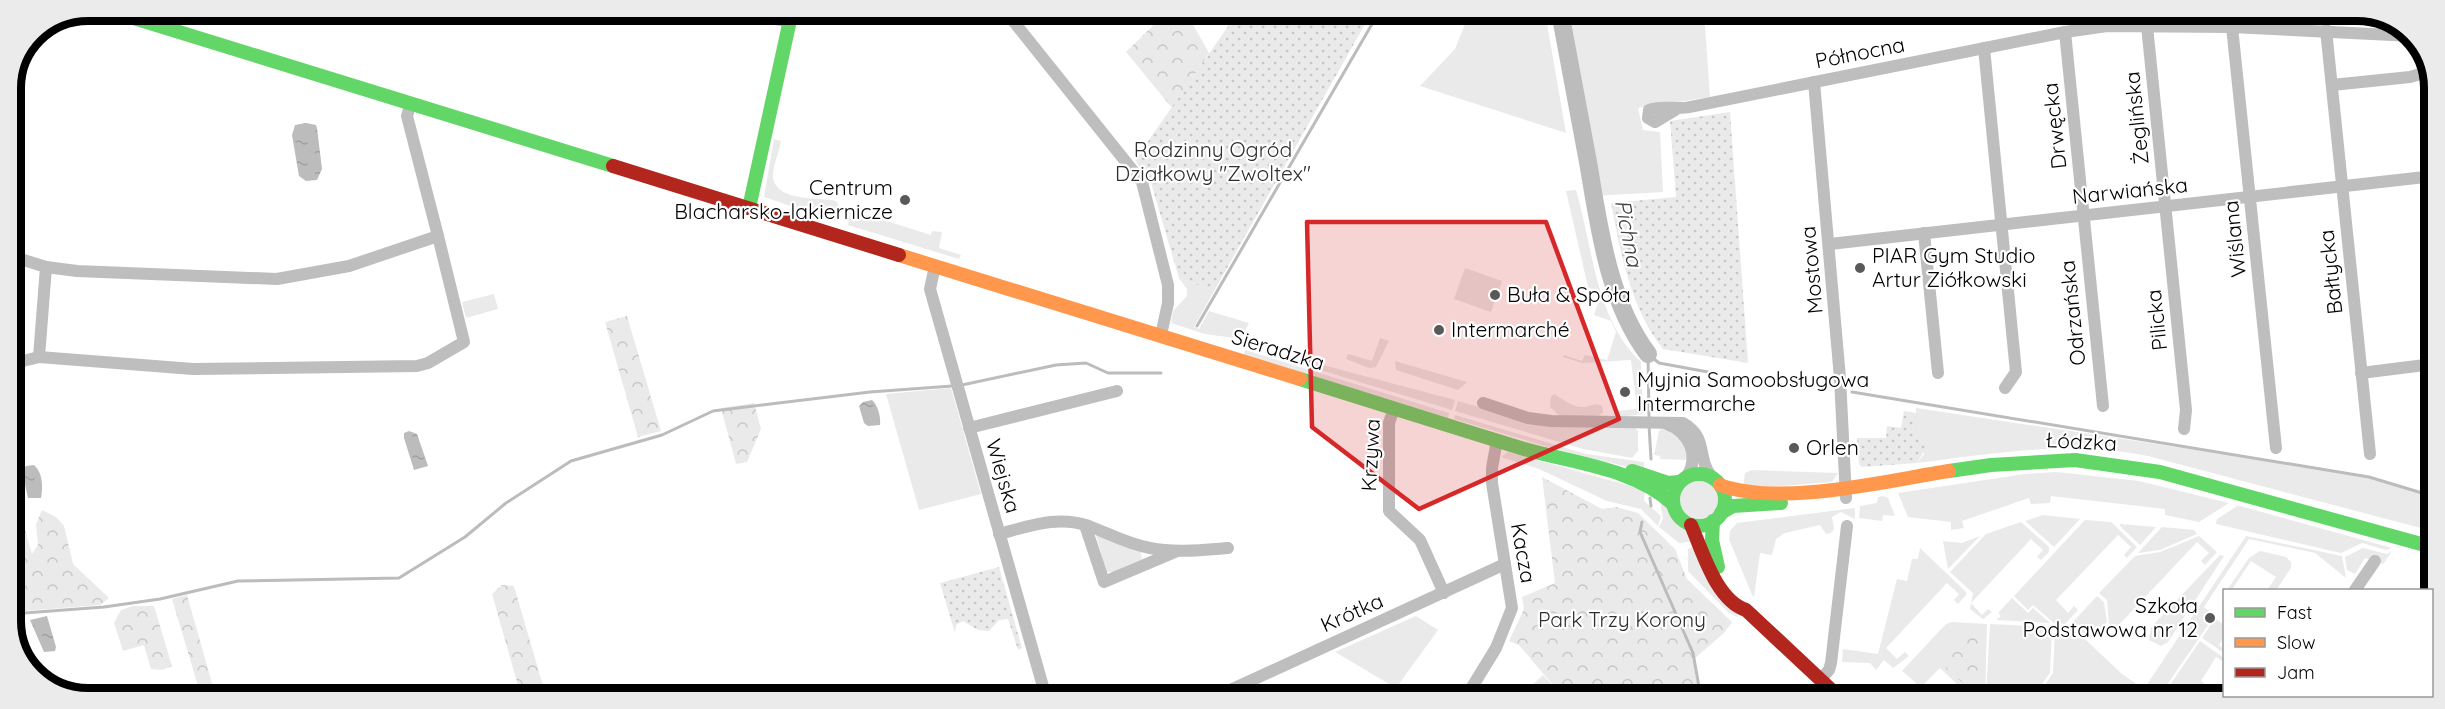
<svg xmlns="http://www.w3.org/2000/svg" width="2445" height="709" font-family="Quicksand,sans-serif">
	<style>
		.grass { fill: #eaeaea }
		.forest { fill: url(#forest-crowns) }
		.garden { fill: url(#garden-dots) }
		.water { fill: url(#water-ripples) }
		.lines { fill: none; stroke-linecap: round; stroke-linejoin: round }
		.stream { stroke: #bcbcbc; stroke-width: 3 }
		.river { stroke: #bcbcbc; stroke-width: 18 }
		.street { stroke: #bebebe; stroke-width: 12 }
		.fast { stroke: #63d668; stroke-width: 14 }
		.slow { stroke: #ff974d; stroke-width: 14 }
		.jam { stroke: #b3261e; stroke-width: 14 }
		.marked { fill: #d62828; fill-opacity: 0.2; stroke: #d62828; stroke-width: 4.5; stroke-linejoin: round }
		.poi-dot { fill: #595959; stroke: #fff; stroke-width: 2 }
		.labels { text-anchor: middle; stroke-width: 4.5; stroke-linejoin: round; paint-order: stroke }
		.street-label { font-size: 21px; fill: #000; stroke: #fff }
		.park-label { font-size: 21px; fill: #2f2f2f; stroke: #fff }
		.poi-label { font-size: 21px; fill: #000; stroke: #fff; text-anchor: start }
		.water-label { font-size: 22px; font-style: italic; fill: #404040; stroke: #fff }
		.rim { fill: none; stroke: #000; stroke-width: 8 }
	</style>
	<defs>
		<pattern id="forest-crowns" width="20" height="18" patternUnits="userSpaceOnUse" patternTransform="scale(1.5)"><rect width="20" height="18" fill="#eaeaea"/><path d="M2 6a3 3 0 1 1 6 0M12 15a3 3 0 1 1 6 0" fill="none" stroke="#c7c7c7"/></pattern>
		<pattern id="garden-dots" width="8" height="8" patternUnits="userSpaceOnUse" patternTransform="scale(1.5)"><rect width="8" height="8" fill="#eaeaea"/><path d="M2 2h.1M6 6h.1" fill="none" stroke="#c7c7c7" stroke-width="1.8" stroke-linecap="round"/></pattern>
		<pattern id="water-ripples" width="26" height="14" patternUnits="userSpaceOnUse" patternTransform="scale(1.5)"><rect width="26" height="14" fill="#bcbcbc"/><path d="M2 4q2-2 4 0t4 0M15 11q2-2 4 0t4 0" fill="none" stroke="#a0a0a0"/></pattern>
	</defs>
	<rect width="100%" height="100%" fill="#fff"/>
	<g class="grass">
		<path d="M1470,12H1545L1566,133L1420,86L1455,49Z"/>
		<path d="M1560,12H1704L1710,97L1638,108L1643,130L1660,132L1663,192L1594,196Z"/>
		<path d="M1991,13H2237L2266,17H2027Z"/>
		<path d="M774,139L781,141C779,152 772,168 773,178C777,202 819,197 836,201L841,209L836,221L764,197Z"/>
		<path d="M1576,190C1593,247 1595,319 1641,362L1643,414L1621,417L1617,411L1637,409L1631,360L1582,363L1563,357L1564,355L1582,361L1585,355L1607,360L1616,332L1611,321L1594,315L1599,300L1594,290L1588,287L1566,191Z"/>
		<path d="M855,211L931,235L932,231L942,232L939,248L961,255L959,259L848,225L850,213Z"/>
		<path d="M1465,268L1502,281L1491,312L1454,299Z"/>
		<path d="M1179,278L1214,291L1194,327L1199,329L1209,311L1249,323L1241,339L1205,334L1171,323L1173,311L1187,296V289Z"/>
		<path d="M494,294L498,309L466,318L462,302Z"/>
		<path d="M1380,338L1389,341L1376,367L1369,368L1346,359L1348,354L1372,361Z"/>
		<path d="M1245,350L1449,413L1448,418L1244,355Z"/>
		<path d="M1395,361L1467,382L1458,390L1396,370Z"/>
		<path d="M1319,364L1455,400L1452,410L1317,369Z"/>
		<path d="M951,388L981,494L919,510L886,394Z"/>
		<path d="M1554,394C1563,399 1572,407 1582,407C1591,407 1593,402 1602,406L1603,412L1597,417H1561L1550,407L1551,397Z"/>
		<path d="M1458,401L1543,426L1635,428L1638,431V451L1632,458L1583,449L1455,411Z"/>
		<path d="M1916,408L2370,476L2432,497V531L2148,456C2070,440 1995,453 1917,463L1924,454L1916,432Z"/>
		<path d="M1455,415L1586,454L1644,462V471L1562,451L1454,419Z"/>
		<path d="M1662,428L1683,439L1690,460L1660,459V456L1654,455L1659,431Z"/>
		<path d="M1508,452L1645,490L1644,501L1661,516L1658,526L1641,509L1607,501L1539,469L1501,457Z"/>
		<path d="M1752,470L1838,473L1832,482L1743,489L1745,473Z"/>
		<path d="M2057,472L2139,481L2229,503L2199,522L2165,515V509L2051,496L2050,503L2031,504L2029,498L1962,521L1964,528L1951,530V522L1908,517L1898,493L2025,474Z"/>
		<circle cx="1699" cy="500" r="19"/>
		<path d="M1659,496C1671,512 1685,525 1696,541L1679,543L1659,527L1663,518Z"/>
		<path d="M1883,496L1888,498L1895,516L1883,515L1882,521L1859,518L1860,506L1877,503L1878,497Z"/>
		<path d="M2237,506H2240L2392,548L2386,550L2362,543L2341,553L2216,524L2217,519Z"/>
		<path d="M1855,508V519L1841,512L1832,517L1834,529L1831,533L1826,534L1820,525L1785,533L1776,539L1772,555L1760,553L1754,597L1752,595L1729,539L1730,531L1737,523Z"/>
		<path d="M2043,515L2080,519L2054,547L2025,521Z"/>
		<path d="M2085,520L2111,522L2137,547L2127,558L2124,555L2131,547L2118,535L2056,600L2068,613L2074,606L2078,610L2065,624L2054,623L2033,605L2028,610L2014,596Z"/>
		<path d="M2021,522L2049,547V552L2041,560L2037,557L2043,550L2031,539L1971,603L1982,615L1988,609L1992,612L1983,619L1970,609L1973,593L1950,572L1986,534Z"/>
		<path d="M2120,524L2156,527L2140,545L2120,526Z"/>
		<path d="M2162,527L2194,530L2197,534L2160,550L2138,553Z"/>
		<path d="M1096,535L1141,552L1142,559L1114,572H1106Z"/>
		<path d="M1980,536L1948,569L1943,541L1962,543Z"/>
		<path d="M2199,536L2217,552L2205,565L2201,561L2209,553L2197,542L2115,629L2109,624L2107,600L2099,593L2135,556L2160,552Z"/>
		<path d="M2246,536L2342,556L2346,578L2315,553L2249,539L2204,607L2215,615L2158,698H2036L2053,673L2055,627H2068L2070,625L2122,674L2144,689Z"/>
		<path d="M1697,546L1738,613L1737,617L1728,612L1688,571V549Z"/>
		<path d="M1920,548L1966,592V595L1958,604L1954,600L1959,594L1947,583L1886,648L1897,659L1905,652L1909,656L1893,668L1884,660L1876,670L1870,663L1842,662L1843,649L1878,654L1897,579L1907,581L1912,559H1918Z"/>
		<path d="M2363,548L2387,554L2392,551L2383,564L2365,558L2355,574L2347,570L2345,557Z"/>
		<path d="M2260,551L2286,557L2291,562V568L2277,589L2279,590H2267L2276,577L2251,561L2233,588L2235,590H2227L2249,558Z"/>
		<path d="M2220,555L2224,556L2168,642L2161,646L2149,640L2151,627H2155V623Z"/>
		<path d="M2097,596L2104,602L2107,622L2090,639L2072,623Z"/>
		<path d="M2012,598L2028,613L2033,608L2050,623L1996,620L2001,616L1998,613Z"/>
		<path d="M1416,616L1438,630L1396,688L1335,652Z"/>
		<path d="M2215,618L2224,625V637L2219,645L2224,649V653L2202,638Z"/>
		<path d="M1952,622L1987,624L1985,698H1972L1940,668L1921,687L1902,671L1946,624Z"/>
		<path d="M1990,624L2052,627L2050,673L2032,698H1989L1986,695Z"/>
		<path d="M2200,641L2224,658V662L2216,657L2201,681L2204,683L2194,698H2161Z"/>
		<path d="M1543,675L1564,698L1519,697Z"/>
	</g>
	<g class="forest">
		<path d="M1167,12H1186L1209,53L1172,108L1126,52Z"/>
		<path d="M627,316L661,431L638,437L605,322Z"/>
		<path d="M754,403L761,429L747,462L736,464L721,408Z"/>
		<path d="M1542,477L1602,509L1616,507L1638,513L1675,549L1687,579L1732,622L1724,633L1694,659L1699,698H1564L1519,645L1509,641L1524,609L1522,597L1555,583Z"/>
		<path d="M11,481L32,554L38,545L36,524L42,510L56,517L64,526L73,564L109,598L100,605L11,612Z"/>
		<path d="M502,585L514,586L546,696H521L492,594Z"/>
		<path d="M187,595L214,690L201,696L172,599Z"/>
		<path d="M133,606H154L172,666L162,670L151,669L144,645L123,651L114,623L121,610Z"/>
		<path d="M1964,630L1973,632L1982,641L1981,698L1946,669L1948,646Z"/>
	</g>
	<g class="garden">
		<path d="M1238,12H1372L1214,291L1179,278L1151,183L1135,160Z"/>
		<path d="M1730,112L1748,363L1663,349C1630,307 1621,254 1611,203L1676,197L1670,121Z"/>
		<path d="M1904,411L1916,413V432L1927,446L1917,463L1862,467L1859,464L1857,438H1886L1887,426L1901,428Z"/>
		<path d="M999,567L1022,648L1018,650L1008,619L999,620L989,631L978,630L963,621L956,625L955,633L940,583Z"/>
	</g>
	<g class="water">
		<path d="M306,123L316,125L317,128L322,169L317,180L306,181L299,176L292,135L295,125Z"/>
		<path d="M872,400C878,405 881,418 880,425L868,426L864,423L859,406L863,402Z"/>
		<path d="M409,431L417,434L428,466L414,470L404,438V433Z"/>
		<path d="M34,465C43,473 43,487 41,498H28L22,471L26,466Z"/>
		<path d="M47,616L56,647L55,651L44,652L30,620Z"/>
	</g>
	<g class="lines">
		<g class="stream">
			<path d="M1197,326L1379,12"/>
			<path d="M1648,354L1649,418"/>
			<path d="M1648,354L1659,363L1708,372"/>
			<path d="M962,385L1056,365L1086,363L1108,373H1161"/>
			<path d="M1852,392L2369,477L2432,496"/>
			<path d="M1649,425L1651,459"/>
			<path d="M1650,498L1651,506"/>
			<path d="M1642,522L1640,532L1693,653L1701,698"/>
			<path d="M11,614L104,607L160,599L238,581L399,578L465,537L506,503L571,461L662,435L713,411L870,392L952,386"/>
		</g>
		<path class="river" d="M1560,12C1569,62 1579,112 1588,162C1599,226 1608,301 1648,354"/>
		<g class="street">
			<path d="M738,11L790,22"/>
			<path d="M1006,12L1142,182L1168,285V303L1161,335"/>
			<path d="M2147,26L2186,410L2184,429"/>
			<path d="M2232,27L2276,448"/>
			<path d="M2326,30L2370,454"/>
			<path d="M2065,32L2103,406"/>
			<path d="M1984,48L2016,372L2005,388"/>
			<path d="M1814,82L1840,378L1846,498"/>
			<path d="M2332,85L2410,77L2430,71"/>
			<path d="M1675,110L1655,122L1648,118L1649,110C1661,105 1676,110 1690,107L2065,32L2107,26L2232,27L2412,36"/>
			<path d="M1924,233L1938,373"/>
			<path d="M1830,244L2434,176"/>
			<path d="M11,256L46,267L77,271L277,279L349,266L438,236L407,116L411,103"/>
			<path d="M935,266L930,289L1046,697"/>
			<path d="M39,357L46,267"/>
			<path d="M11,364L39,357L193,369L417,366L428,363L464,342L438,236"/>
			<path d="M2361,373L2433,364"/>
			<path d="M1483,403L1528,418L1551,421L1683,423C1709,438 1696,458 1712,477"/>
			<path d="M1394,408L1389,423V511L1420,540L1444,593"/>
			<path d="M1667,424C1689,432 1700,456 1687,476"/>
			<path d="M969,428L1117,391"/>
			<path d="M1085,525L1104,582L1175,552"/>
			<path d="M999,534C1030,526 1058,515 1089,526C1110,534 1127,544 1150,548C1175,553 1202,550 1228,548"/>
			<path d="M2355,590L2375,561"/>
			<path d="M1820,680L1829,670L1831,663L1847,526"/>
			<path d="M1215,697L1505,564"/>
			<path d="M1466,697L1496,648L1512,608L1492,483V468L1497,440"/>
			<path d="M2282,698L2284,696"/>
		</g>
		<g class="fast">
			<path d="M111,11L613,166"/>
			<path d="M749,208L792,11"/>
			<path d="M1300,379C1374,402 1449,426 1524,449C1573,463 1634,468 1673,504"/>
			<path d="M1632,471L1668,483L1679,482"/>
			<path d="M1949,471L1991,465L2075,460L2160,472L2432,547"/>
			<circle cx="1699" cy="500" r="26"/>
			<path d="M1721,513L1733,506L1781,503"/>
			<path d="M1713,521L1712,540L1718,567"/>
		</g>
		<g class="slow">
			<path d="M899,255L1300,379"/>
			<path d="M1720,485C1782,507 1884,481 1949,471"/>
		</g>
		<g class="jam">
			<path d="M613,166L899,255"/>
			<path d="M1691,525C1703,552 1716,600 1746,610L1840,698"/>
		</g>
	</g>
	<path class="marked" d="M1307,222H1546L1619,419L1419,509L1312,427Z"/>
	<g class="poi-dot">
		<circle cx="905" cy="200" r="6"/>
		<circle cx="1860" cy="268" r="6"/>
		<circle cx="1495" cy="295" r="6"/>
		<circle cx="1439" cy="330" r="6"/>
		<circle cx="1625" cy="392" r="6"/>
		<circle cx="1794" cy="448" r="6"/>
		<circle cx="2210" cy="618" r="6"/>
	</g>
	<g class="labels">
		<g class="street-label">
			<text transform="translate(1860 53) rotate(-11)" y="7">Północna</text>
			<text transform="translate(2137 118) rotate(-96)" y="7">Żeglińska</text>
			<text transform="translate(2055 126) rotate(-96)" y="7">Drwęcka</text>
			<text transform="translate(2130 191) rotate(-6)" y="7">Narwiańska</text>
			<text transform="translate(2235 239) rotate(-96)" y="7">Wiślana</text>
			<text transform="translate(1812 270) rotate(-95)" y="7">Mostowa</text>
			<text transform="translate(2331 272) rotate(-96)" y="7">Bałtycka</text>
			<text transform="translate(2073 313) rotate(-96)" y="7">Odrzańska</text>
			<text transform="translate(2157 320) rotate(-96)" y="7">Pilicka</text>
			<text transform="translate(1278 350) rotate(17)" y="7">Sieradzka</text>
			<text transform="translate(2081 442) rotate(3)" y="7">Łódzka</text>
			<text transform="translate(1371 455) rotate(-87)" y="7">Krzywa</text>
			<text transform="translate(1003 476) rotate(74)" y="7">Wiejska</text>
			<text transform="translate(1523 553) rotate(80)" y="7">Kacza</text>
			<text transform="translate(1352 613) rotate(-24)" y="7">Krótka</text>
		</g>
		<g class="park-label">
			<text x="1213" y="157">Rodzinny Ogród<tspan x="1213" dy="24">Działkowy "Zwoltex"</tspan></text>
			<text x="1622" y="627">Park Trzy Korony</text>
		</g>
		<g class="poi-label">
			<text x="893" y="195" text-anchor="end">Centrum<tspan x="893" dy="24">Blacharsko-lakiernicze</tspan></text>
			<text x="1872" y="263">PIAR Gym Studio<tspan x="1872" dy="24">Artur Ziółkowski</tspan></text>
			<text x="1507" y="302">Buła &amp; Spóła</text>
			<text x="1451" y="337">Intermarché</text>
			<text x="1637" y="387">Myjnia Samoobsługowa<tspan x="1637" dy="24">Intermarche</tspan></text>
			<text x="1806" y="455">Orlen</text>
			<text x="2198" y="613" text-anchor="end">Szkoła<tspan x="2198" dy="24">Podstawowa nr 12</tspan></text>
		</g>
		<g class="water-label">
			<text transform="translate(1629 233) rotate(79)" y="8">Pichna</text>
		</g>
	</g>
	<path d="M0 0H2445V709H0ZM88 21H2357A67 67 0 0 1 2424 88V621A67 67 0 0 1 2357 688H88A67 67 0 0 1 21 621V88A67 67 0 0 1 88 21Z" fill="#ebebeb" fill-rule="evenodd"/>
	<path class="rim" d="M88 21H2357A67 67 0 0 1 2424 88V621A67 67 0 0 1 2357 688H88A67 67 0 0 1 21 621V88A67 67 0 0 1 88 21Z"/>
	<rect x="2223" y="589" width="210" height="108" fill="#ffffff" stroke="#999999" stroke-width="1.5"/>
	<rect x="2235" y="608" width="30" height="9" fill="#63d668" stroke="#999999" stroke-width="1.5"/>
	<text x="2277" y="619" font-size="18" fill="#000000">Fast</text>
	<rect x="2235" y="638" width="30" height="9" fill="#ff974d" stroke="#999999" stroke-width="1.5"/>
	<text x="2277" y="649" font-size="18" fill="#000000">Slow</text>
	<rect x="2235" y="668" width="30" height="9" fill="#b3261e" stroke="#999999" stroke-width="1.5"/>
	<text x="2277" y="679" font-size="18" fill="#000000">Jam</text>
</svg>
